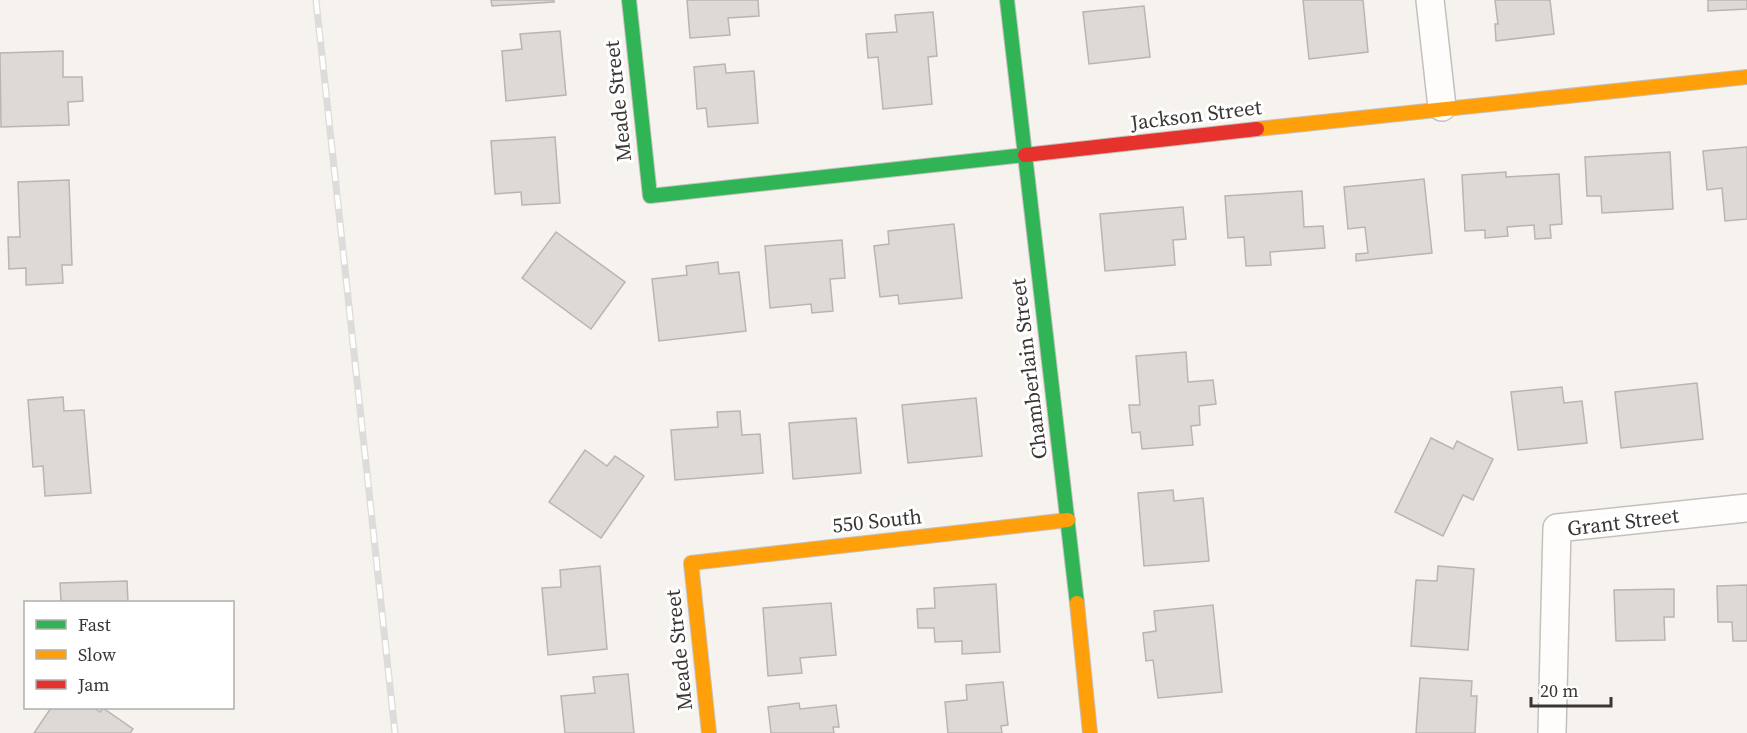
<svg xmlns="http://www.w3.org/2000/svg" width="1747" height="733" font-family="'Source Serif 4',serif">
	<style>
		.building { fill: #dcd9d6; stroke: #b8b5b2; stroke-width: 1.5 }
		.lines { fill: none; stroke-linecap: round; stroke-linejoin: round }
		.street-casing { stroke: #c4c0be; stroke-width: 30 }
		.fast-casing { stroke: #c4c0be; stroke-width: 16 }
		.slow-casing { stroke: #c4c0be; stroke-width: 16 }
		.jam-casing { stroke: #c4c0be; stroke-width: 16 }
		.street { stroke: #fefdfc; stroke-width: 27 }
		.fast { stroke: #30b455; stroke-width: 14 }
		.slow { stroke: #ff9f0a; stroke-width: 14 }
		.jam { stroke: #e5322d; stroke-width: 14 }
		.rail-casing { stroke: #dddcda; stroke-width: 7 }
		.rail { stroke: #fff; stroke-width: 4.5; stroke-dasharray: 14; stroke-linecap: butt }
		.labels { text-anchor: middle; stroke-width: 6; stroke-linejoin: round; paint-order: stroke }
		.street-label { font-size: 21px; fill: #393634; stroke: #fff }
	</style>
	<rect width="100%" height="100%" fill="#f6f2ee"/>
	<g class="building">
		<path d="M491,0H554V2L492,6Z"/>
		<path d="M687,0H758L759,16L728,18L730,35L690,38Z"/>
		<path d="M1303,0H1363L1368,52L1309,59Z"/>
		<path d="M1495,0H1550L1554,34L1496,41L1495,24H1498Z"/>
		<path d="M1708,0H1747V9L1708,11Z"/>
		<path d="M1144,6L1150,57L1089,64L1083,12Z"/>
		<path d="M933,12L937,56L928,57L932,104L883,109L878,57L868,58L866,34L897,32L895,15Z"/>
		<path d="M560,31L566,95L506,101L502,51L522,49L520,34Z"/>
		<path d="M63,51V77H82L83,101L68,102L69,125L1,127L0,53Z"/>
		<path d="M725,64L726,73L754,71L758,123L708,127L706,108L697,109L694,67Z"/>
		<path d="M555,137L560,203L522,205L521,192L495,194L491,141Z"/>
		<path d="M1747,147V219L1725,221L1722,188L1707,190L1703,151Z"/>
		<path d="M1670,152L1673,209L1602,213L1601,196H1587L1585,157Z"/>
		<path d="M1506,172V177L1559,174L1562,224L1550,225L1551,238L1535,239L1534,225L1507,227L1508,236L1485,238V230L1465,231L1462,175Z"/>
		<path d="M1424,179L1432,253L1356,261V254L1368,253L1365,227L1348,229L1344,187Z"/>
		<path d="M69,180L72,265H62L63,283L26,285V268L9,269L8,237H20L18,182Z"/>
		<path d="M1302,191L1304,227L1323,226L1325,248L1270,252L1271,265L1246,266L1244,237L1228,238L1225,196Z"/>
		<path d="M1183,207L1186,239L1173,240L1175,265L1105,271L1100,214Z"/>
		<path d="M954,224L962,298L899,304L898,295L880,297L874,246L889,244L888,231Z"/>
		<path d="M556,232L625,282L591,329L522,278Z"/>
		<path d="M842,240L845,278L830,279L833,311L812,313L811,304L770,308L765,246Z"/>
		<path d="M718,262L719,274L739,272L746,331L659,341L652,279L687,275L686,266Z"/>
		<path d="M1186,352L1188,382L1213,380L1216,404L1199,406L1200,425L1191,426L1193,445L1142,449L1140,432L1132,433L1129,405H1140L1136,356Z"/>
		<path d="M1697,383L1703,439L1621,448L1615,392Z"/>
		<path d="M1562,387L1564,403L1582,401L1587,443L1518,450L1511,392Z"/>
		<path d="M63,397L64,411L84,410L91,493L45,496L43,466L33,467L28,400Z"/>
		<path d="M976,398L982,456L908,463L902,405Z"/>
		<path d="M740,411L742,435L760,434L763,473L675,480L671,430L718,427L717,412Z"/>
		<path d="M856,418L861,473L793,479L789,423Z"/>
		<path d="M1431,438L1453,449L1457,441L1493,459L1473,500L1463,495L1443,536L1395,512Z"/>
		<path d="M585,450L607,466L615,456L644,476L601,538L549,502Z"/>
		<path d="M1173,490L1174,501L1203,498L1209,561L1144,566L1138,493Z"/>
		<path d="M600,566L607,649L548,655L542,588L561,587L560,570Z"/>
		<path d="M1438,566L1474,569L1468,650L1411,646L1416,580L1437,581Z"/>
		<path d="M127,581L128,602H61L60,583Z"/>
		<path d="M996,584L1000,652L962,654V641L935,642L934,628H918L917,609L935,608L934,588Z"/>
		<path d="M1747,585V641H1733L1732,622H1718L1717,586Z"/>
		<path d="M1674,589V617H1664L1665,640L1616,641L1614,590Z"/>
		<path d="M831,603L836,655L800,658L802,673L768,676L763,608Z"/>
		<path d="M1213,605L1222,692L1158,698L1153,660L1146,661L1143,633L1156,631L1154,611Z"/>
		<path d="M628,674L634,733H565L561,696L595,693L593,677Z"/>
		<path d="M1420,678L1472,681L1471,696H1477L1475,733H1416Z"/>
		<path d="M1003,682L1008,725L1001,726L1002,733H948L945,702L967,700L966,685Z"/>
		<path d="M799,703L800,709L836,705L839,727H833L834,733H771L768,707Z"/>
		<path d="M51,708H94L100,712L103,708L133,729L130,733H34Z"/>
	</g>
	<g class="lines">
		<defs>
			<g id="street">
				<path d="M1430,0L1442,107"/>
				<path d="M1552,733L1557,528L1747,508"/>
			</g>
			<g id="fast">
				<path d="M629,0L650,196L1025,155"/>
				<path d="M1007,0L1077,603"/>
			</g>
			<g id="slow">
				<path d="M1257,129L1747,77"/>
				<path d="M1077,603L1090,733"/>
				<path d="M709,733L691,563L1068,520"/>
			</g>
			<path id="jam" d="M1025,155L1257,129"/>
		</defs>
		<use href="#street" class="street-casing"/>
		<use href="#fast" class="fast-casing"/>
		<use href="#slow" class="slow-casing"/>
		<use href="#jam" class="jam-casing"/>
		<use href="#street" class="street"/>
		<use href="#fast" class="fast"/>
		<use href="#slow" class="slow"/>
		<use href="#jam" class="jam"/>
		<defs>
			<path id="rail" d="M316,0L395,733"/>
		</defs>
		<use href="#rail" class="rail-casing"/>
		<use href="#rail" class="rail"/>
	</g>
	<g class="labels">
		<g class="street-label">
			<text transform="translate(618 101) rotate(-96)" y="7">Meade Street</text>
			<text transform="translate(1196 115) rotate(-7)" y="7">Jackson Street</text>
			<text transform="translate(1029 369) rotate(-97)" y="7">Chamberlain Street</text>
			<text transform="translate(877 521) rotate(-6)" y="7">550 South</text>
			<text transform="translate(1623 522) rotate(-7)" y="7">Grant Street</text>
			<text transform="translate(679 650) rotate(-96)" y="7">Meade Street</text>
		</g>
	</g>
	<rect x="24" y="601" width="210" height="108" fill="#ffffff" stroke="#b0afae" stroke-width="1.5"/>
	<rect x="36" y="620" width="30" height="9" fill="#30b455" stroke="#b0afae" stroke-width="1.5"/>
	<text x="78" y="631" font-size="18" fill="#393634">Fast</text>
	<rect x="36" y="650" width="30" height="9" fill="#ff9f0a" stroke="#b0afae" stroke-width="1.5"/>
	<text x="78" y="661" font-size="18" fill="#393634">Slow</text>
	<rect x="36" y="680" width="30" height="9" fill="#e5322d" stroke="#b0afae" stroke-width="1.5"/>
	<text x="78" y="691" font-size="18" fill="#393634">Jam</text>
	<path d="M1531 697v9h80v-9" fill="none" stroke="#393634" stroke-width="3"/>
	<text x="1540" y="697" font-size="18" fill="#393634" stroke="#ffffff" stroke-width="4.5" paint-order="stroke">20 m</text>
</svg>
